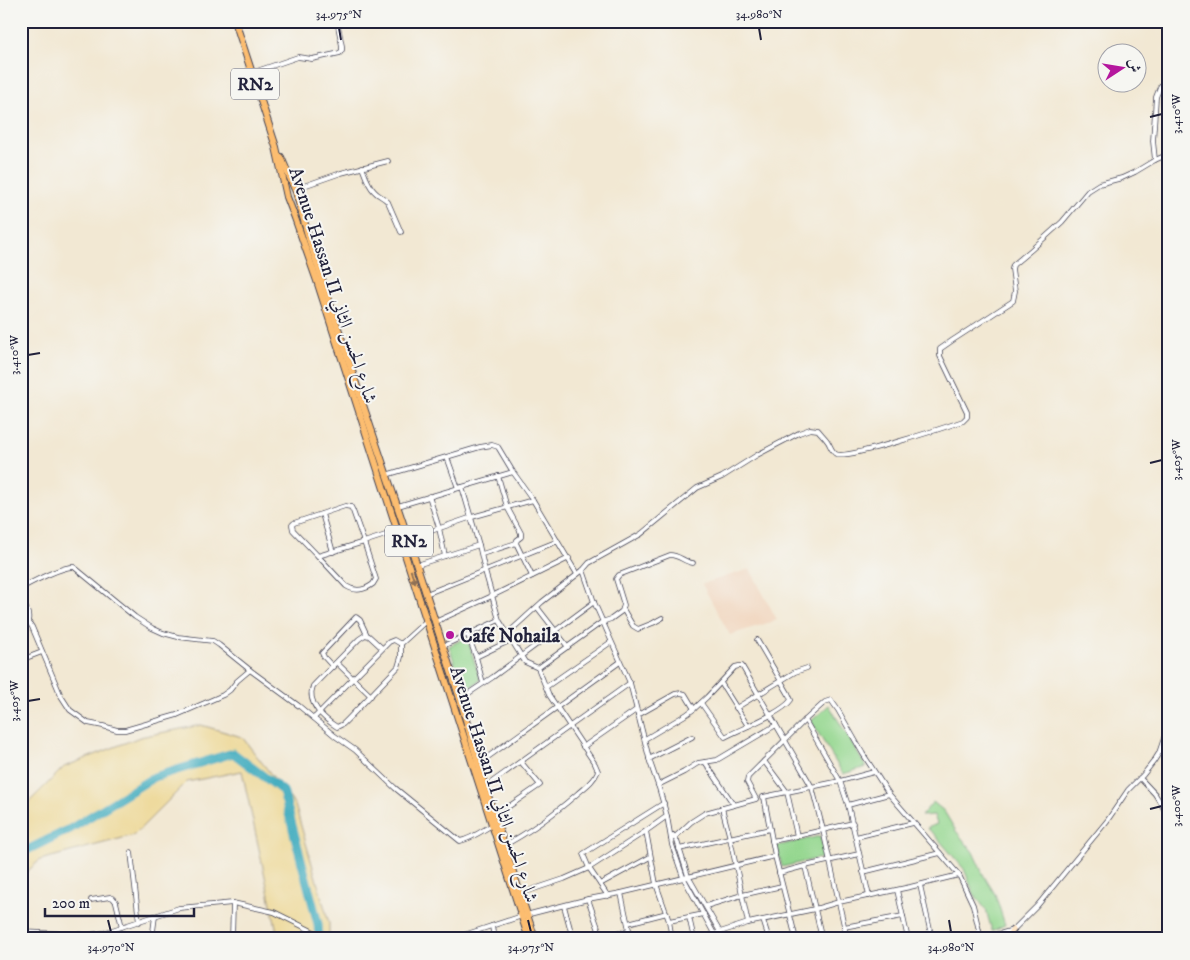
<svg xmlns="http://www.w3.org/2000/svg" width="1190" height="960" font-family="'IM FELL DW Pica',Amiri,serif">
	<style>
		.built { fill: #f1d5bd }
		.green { fill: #94d78f; stroke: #5b7c65 }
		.sand { fill: #eeda9e; stroke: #887e6c }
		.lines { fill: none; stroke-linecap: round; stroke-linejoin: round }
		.river { stroke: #3eaabd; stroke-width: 9 }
		.street-casing { stroke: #414052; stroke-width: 5.5 }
		.secondary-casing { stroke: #414052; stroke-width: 8 }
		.primary-casing { stroke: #414052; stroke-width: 8 }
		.street { stroke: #fff; stroke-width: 4 }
		.secondary { stroke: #fee5c5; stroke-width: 5.5 }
		.primary { stroke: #fcbd6f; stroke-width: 6 }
		.oneway { fill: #8f7055 }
		.ticks { fill: none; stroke: #22223b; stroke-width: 2 }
		.poi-dot { fill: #b5179e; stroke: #f6f6f2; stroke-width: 2 }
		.labels { text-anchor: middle; stroke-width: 4; stroke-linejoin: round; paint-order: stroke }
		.shield { fill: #f6f6f2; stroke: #626272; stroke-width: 1 }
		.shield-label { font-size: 18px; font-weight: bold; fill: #22223b }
		.street-label { font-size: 19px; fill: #22223b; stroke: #f6f6f2 }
		.poi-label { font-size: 19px; font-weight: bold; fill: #22223b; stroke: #f6f6f2; text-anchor: start }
		.neatline { fill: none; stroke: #22223b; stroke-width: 2 }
		.ticks-label { font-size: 12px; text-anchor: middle; fill: #22223b }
	</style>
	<rect width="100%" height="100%" fill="#f6f6f2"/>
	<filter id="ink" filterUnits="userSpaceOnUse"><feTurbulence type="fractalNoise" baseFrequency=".02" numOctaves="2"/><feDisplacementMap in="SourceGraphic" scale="10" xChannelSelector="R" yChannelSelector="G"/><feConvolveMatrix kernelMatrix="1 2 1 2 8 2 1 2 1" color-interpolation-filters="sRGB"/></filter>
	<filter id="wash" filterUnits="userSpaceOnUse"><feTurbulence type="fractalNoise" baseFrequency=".0096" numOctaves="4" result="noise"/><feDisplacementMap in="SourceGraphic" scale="20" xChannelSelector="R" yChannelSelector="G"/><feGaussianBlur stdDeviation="1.12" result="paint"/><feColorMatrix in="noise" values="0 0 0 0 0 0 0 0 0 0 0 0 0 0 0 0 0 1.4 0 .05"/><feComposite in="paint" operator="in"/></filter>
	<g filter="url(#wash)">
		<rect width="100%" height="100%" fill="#f2e8d3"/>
		<path class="built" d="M750,569L777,620L730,635L702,584Z"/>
		<g class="green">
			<path d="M467,637L480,680L464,692L449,646Z"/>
			<path d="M829,705L866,767L843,774L811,721Z"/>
			<path d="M933,802L944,811L956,831L973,852L984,876L995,894L1005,925L992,931L986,910L974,894L964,869L934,834L927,828L937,824L934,815L921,816Z"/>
			<path d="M820,836L825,857L782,867L777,846Z"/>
		</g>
		<path class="sand" d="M201,725L242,737L295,805L329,923V939H277L276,927L242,771L187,782L134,835L40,860L21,877V810L64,767L140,737Z"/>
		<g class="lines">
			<path class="river" d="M21,853L70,829L154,777L233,753L283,791L318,924L319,939"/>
		</g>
	</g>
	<g filter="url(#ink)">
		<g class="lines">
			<defs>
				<g id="street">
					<path d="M251,73L298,57L312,59L340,53L342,50V46L337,21"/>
					<path d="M1155,160L1153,141L1156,97L1160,87L1169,75"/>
					<path d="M362,167C365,175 368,185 374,191C378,196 384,197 388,202L401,232"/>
					<path d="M295,189L341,173L388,161"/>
					<path d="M447,457L458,488"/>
					<path d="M386,475L480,447L492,445L498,447L513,472L533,500L577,574"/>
					<path d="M498,476L507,507L521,533V537L517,540L516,543L532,576"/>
					<path d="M462,487L479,545L485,571L499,620L525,662L538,668L549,695L595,764L598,771C594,781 585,787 577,794C554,814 530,832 503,846"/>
					<path d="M429,496L439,528L445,556"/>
					<path d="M345,506L351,507L353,511L364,542L318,556L293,530L292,525L294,523Z"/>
					<path d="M398,506L513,472"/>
					<path d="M322,514L333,552"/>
					<path d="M402,541L472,517L533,500"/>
					<path d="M482,554L516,543"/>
					<path d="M318,556L346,586C355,592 365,590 373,584L376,579L364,542L398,531"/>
					<path d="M417,565L479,545"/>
					<path d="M583,570L594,602L630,683L650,762L659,788L667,816L672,845L683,877L717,939"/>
					<path d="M21,588C32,582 63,566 74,567L135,617L152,628L163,633L178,637L204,640L213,641L219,645L250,670L299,706L335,736L355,750L395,788L460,841C471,839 482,831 492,825"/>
					<path d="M426,594L558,541"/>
					<path d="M21,600C25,606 30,613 28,621L21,624"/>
					<path d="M537,607L568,647"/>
					<path d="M623,609L633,626L638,629L653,623L662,618"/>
					<path d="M28,621L32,627L61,696L70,710L88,723L103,726L117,730H125L177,715L223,695L230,690L237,681L250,670"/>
					<path d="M435,622L492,596L569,558"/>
					<path d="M507,634L542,602L583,570L589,563L641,534L697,488L722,477L757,455L799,433L810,429L818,430C821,434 825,437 828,442C830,445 832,452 836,454C846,460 946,427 963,421L967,417V412L940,356V349L953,340L1013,301L1015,291L1012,269L1013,265L1031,250L1062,222L1088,191L1099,184L1122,178L1135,172L1155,160L1169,154"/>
					<path d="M468,635L476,657"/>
					<path d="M443,646L499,620"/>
					<path d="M382,648L369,636L365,635L359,639L313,686C306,703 324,719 337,727L343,724L349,718L398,667L401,657V644"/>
					<path d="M21,660L42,652"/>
					<path d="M337,663L371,696"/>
					<path d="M333,667L324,657L322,653L356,617L360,620L367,635"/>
					<path d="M538,668L602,622L611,619L622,611L624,605L616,579L619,575L670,555C679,555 684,562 693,563"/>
					<path d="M483,683L476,657L511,640"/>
					<path d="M721,683L748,726"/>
					<path d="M546,687L611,642"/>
					<path d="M460,699L493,677L594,602"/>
					<path d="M701,703L725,737C740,729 782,713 791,700L788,693L757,640"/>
					<path d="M736,708L795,672L807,668"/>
					<path d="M638,715L675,694L681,693L685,694L694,709"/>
					<path d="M314,718L389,642L394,640L399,643H402L427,620"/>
					<path d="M805,720L840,781L848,805L869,896"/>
					<path d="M645,739L687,714L694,709L707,697L735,667L739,666H742L812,787L823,830L847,939"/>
					<path d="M583,747L636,710"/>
					<path d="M649,759L692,737"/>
					<path d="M764,761L787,792L797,836L853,823"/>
					<path d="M705,762L734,805"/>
					<path d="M477,763L485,759L492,754L620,662"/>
					<path d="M1140,778L1155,794L1169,817"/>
					<path d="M658,785L684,772L698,763L717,760L776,725"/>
					<path d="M485,787L630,683"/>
					<path d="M763,797L840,781L874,772"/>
					<path d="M764,797L775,856L796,939"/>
					<path d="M848,805L889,794"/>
					<path d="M722,808L730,838L748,923L815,909L839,902L910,887L959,875"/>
					<path d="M495,816L540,785L521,762"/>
					<path d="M646,831L656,884L669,921L672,939"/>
					<path d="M673,835L677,841L688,876L724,939"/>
					<path d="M856,837L913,823"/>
					<path d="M671,839L675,837L691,822L705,813L756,799L747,782L748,777L805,720L825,702L831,700L838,710L863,754L889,794L959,875L973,905L981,939"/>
					<path d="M772,841L797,836"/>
					<path d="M679,849L770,829"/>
					<path d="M131,852L139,922"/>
					<path d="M805,866L822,939"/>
					<path d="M863,872L940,853"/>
					<path d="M779,873L805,866L859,854"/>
					<path d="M600,884L650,857"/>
					<path d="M920,885L932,939"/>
					<path d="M897,890L908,939"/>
					<path d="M621,893L631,939"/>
					<path d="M519,894L564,879L589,868L646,831L667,816"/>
					<path d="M608,896L589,868L583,854L664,803"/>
					<path d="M588,899L602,939"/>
					<path d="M91,900L110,897L113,898L116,902L122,927"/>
					<path d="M564,906L573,939"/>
					<path d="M706,906L742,895L782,886"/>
					<path d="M689,917L694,939"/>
					<path d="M763,920L769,939"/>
					<path d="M669,921L704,914"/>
					<path d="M628,923L667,913"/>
					<path d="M492,926L494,939"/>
					<path d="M844,927L903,916"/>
					<path d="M21,932L89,935L103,933L179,908L233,903L274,912L328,939"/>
					<path d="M714,934L748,923"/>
					<path d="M602,937L629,930"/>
					<path d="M152,939L155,916"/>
					<path d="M232,939L233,903"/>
					<path d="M452,939L522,916L588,899L621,893L775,856"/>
					<path d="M664,939L672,937"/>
					<path d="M982,939L1013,930L1037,906L1107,821L1128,790L1143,775L1154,761L1159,753L1169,724"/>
				</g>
				<path id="secondary" d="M1006,939L1013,930"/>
				<g id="primary">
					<path d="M235,21L276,147L287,197L295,218L317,281L529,939"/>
					<path d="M281,157L296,192L309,239L365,411L408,538L460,699L485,787L535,939"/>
				</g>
			</defs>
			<use href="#street" class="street-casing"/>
			<use href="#secondary" class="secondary-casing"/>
			<use href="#primary" class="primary-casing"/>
			<use href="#street" class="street"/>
			<use href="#secondary" class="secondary"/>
			<use href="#primary" class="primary"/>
		</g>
		<defs><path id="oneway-solid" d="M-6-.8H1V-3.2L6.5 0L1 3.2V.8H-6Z" transform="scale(1.25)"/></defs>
		<use class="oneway" href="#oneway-solid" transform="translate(413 577) rotate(72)"/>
	</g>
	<path class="ticks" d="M339,28L341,40M759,28L761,40M1150,117L1162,114M28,355L40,353M1150,463L1162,460M28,701L40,699M1150,809L1162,806M108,920L111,932M528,920L531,932M949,920L951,932"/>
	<circle class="poi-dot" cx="450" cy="635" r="5"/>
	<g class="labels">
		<g class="shield">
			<rect x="231" y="68.5" width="48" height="31" rx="4"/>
			<rect x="385" y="525.5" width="48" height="31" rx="4"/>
		</g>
		<g class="shield-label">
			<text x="255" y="90">RN2</text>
			<text x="409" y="547">RN2</text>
		</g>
		<g class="street-label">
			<text transform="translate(334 285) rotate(72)" y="7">Avenue Hassan II شارع الحسن الثاني</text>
			<text transform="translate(495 784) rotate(72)" y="7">Avenue Hassan II شارع الحسن الثاني</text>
		</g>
		<g class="poi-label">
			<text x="460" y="642">Café Nohaila</text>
		</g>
	</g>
	<rect width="1190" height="960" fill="none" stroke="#f6f6f2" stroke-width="55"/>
	<g transform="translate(1122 68) rotate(78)"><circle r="24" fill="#f6f6f2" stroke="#a1a1a9"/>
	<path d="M0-4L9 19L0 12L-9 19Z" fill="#b5179e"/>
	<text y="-8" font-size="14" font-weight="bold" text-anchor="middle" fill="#22223b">ش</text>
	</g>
	<path d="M45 908v8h149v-8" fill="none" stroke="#22223b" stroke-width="2.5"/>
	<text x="52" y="908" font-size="15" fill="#22223b" stroke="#f6f6f2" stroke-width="4" paint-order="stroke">200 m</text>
	<rect x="28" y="28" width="1134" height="904" class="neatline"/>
	<g class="ticks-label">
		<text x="339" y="18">34.975°N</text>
		<text x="759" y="18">34.980°N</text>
		<text transform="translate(1176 114) rotate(-90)" y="4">3.410°W</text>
		<text transform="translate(14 355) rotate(-90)" y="4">3.410°W</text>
		<text transform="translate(1176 460) rotate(-90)" y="4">3.405°W</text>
		<text transform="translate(14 701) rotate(-90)" y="4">3.405°W</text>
		<text transform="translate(1176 806) rotate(-90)" y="4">3.400°W</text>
		<text x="111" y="951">34.970°N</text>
		<text x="531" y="951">34.975°N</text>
		<text x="951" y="951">34.980°N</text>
	</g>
</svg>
